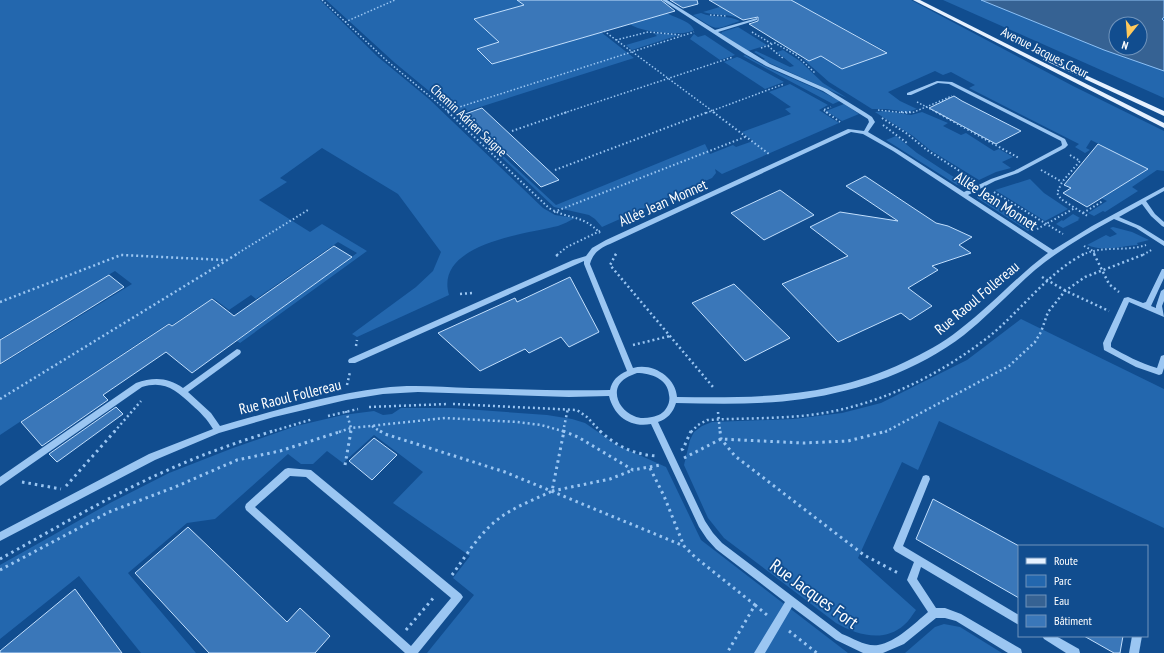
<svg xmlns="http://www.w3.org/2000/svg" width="1164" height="653" font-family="'PT Sans Narrow',sans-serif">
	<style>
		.green { fill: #2367ae; fill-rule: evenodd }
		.water { fill: #366293; stroke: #8dc1f6; fill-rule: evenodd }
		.building { fill: #3a77b9; stroke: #c2dffd }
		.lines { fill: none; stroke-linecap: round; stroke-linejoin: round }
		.path-far3 { stroke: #9bc6f2; stroke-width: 1.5; stroke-dasharray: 1.5 2; stroke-linecap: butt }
		.path-far2 { stroke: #9bc6f2; stroke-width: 2; stroke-dasharray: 1.5 2.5; stroke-linecap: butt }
		.path-far1 { stroke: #9bc6f2; stroke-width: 2.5; stroke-dasharray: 2 3; stroke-linecap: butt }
		.path { stroke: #9bc6f2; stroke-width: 3; stroke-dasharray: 2.5 4; stroke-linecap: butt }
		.minor { fill: #9bc6f2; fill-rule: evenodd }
		.major { fill: #e6f1ff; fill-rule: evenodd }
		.labels { text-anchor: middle; stroke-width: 3.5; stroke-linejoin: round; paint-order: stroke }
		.far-street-label { font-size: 13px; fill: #fff; stroke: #114d8f }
		.street-label { font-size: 15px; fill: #fff; stroke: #114d8f }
		.near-street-label { font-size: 18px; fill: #fff; stroke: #114d8f }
	</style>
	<rect width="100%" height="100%" fill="#114d8f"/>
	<g class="green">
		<path d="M0,0H320L378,57L429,99L543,208L555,215L575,218C569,221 564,224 558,226C525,234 434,244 449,295L357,337L352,334L416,287L433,271L441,252L398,194L322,148L280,178L287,182L259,200L310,232L322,224L367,251L240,343L237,341L357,253L338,242L256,299L251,295L229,310L213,298L172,325L169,323L0,435V365L132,284L115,271L0,339Z"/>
		<path d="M326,0H517L525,6L499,42L477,49L492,64L601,32L634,58L458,114L556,205L705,144L710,154L733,145L736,147L753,141L742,132L791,114L785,109L791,107L769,92L790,84L828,105L819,110L839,123L722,174L715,169L716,173L712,178L602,227L595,219L589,215L554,207L446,105L395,63Z"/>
		<path d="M743,0H911L1073,86L1164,131V171L1157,170L1132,187L1138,191L1105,212L1103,211L1094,216L1088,213L1107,201L1101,198L1147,169L1091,140L1086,148L1090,150L1085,153L1075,147L1079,144L969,88L975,85L951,72L943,75L935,71L888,92L900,101L917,109L907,112L886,109H872L829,82L803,59L809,61L821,56L842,69L887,52L804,7L764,20L758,15L742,20C730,13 716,16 703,12Z"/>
		<path d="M943,0H1164V98L1137,86ZM1116,24H1140V48H1116Z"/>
		<path d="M667,13C675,18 691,21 694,30C684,37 639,32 630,24Z"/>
		<path d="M701,13C714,19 727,14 740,21C713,30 719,32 693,15Z"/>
		<path d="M738,27L767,45L748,51L721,34L722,32Z"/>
		<path d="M654,33L679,35L632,50L626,45L657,36Z"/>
		<path d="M694,34L698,37L705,35L735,55L720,60L690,39Z"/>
		<path d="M783,50L800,61L823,83L847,98L763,60L765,59L754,52L756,51L790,67L794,66L777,52Z"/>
		<path d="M745,55C775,74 809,83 840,101L833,104L743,56Z"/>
		<path d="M737,57L740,58L784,82L765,89L724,62Z"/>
		<path d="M844,104L859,114L842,121L826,111Z"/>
		<path d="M885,111L911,115L922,112L948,123L943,126L961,135L966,133L994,151L999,149L1013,157L1002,162L1011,168L996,172L979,180L930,150L913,136L875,112Z"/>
		<path d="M896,136L917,153L969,187L957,185L886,140Z"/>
		<path d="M1030,179L1044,193L1068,209L1045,221L995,190Z"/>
		<path d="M980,193L1034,227L1028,231L977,198V195Z"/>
		<path d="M1073,214L1080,218L1078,219L1079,220L1063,228L1056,224L1062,220L1063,221Z"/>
		<path d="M1113,227L1132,232L1149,240L1137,243L1138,245C1122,246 1102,252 1087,245L1106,235L1110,237L1117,234L1110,228Z"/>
		<path d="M1021,319L1164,389V528L939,421L918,470L902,462L858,558L916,610C912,615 909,621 904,625C884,643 857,635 836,623L724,538L708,518L684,465L690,440L694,432L702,426L712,422L793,419L842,413L881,403L967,360Z"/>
		<path d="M401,408H452L547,415L572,419L585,423L617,445L666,467L701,540L848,653H427L474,595L453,578L470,556L393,503L423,472L374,435L343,463L327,451L313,464H301L288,454L215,519L187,523L128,573L196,653H141L79,576L0,639V565L110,503L169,473L233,448L296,426L343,415L374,411L383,415L392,414Z"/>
		<path d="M944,624L960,627L1002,653H905L935,627Z"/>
	</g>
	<path class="water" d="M981,0H1164V17L1162,19L1164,21V71L1104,50ZM1116,24H1140V48H1116Z"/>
	<g class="building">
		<path d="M517,0H661L675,11L492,64L477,49L499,42L474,19L524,5Z"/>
		<path d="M670,0H697L698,4L683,8Z"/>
		<path d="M709,0H791L887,53L842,69L821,56L809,61L749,24L758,21V17L743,20Z"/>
		<path d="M954,96L962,101L1021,131L996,144L929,108Z"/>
		<path d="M482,108L559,180L541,187L465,114Z"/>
		<path d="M1098,144L1148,169L1087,207L1063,193L1071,188L1064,185Z"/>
		<path d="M865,176L936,223L948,226L972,237L959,245L971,253L932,266L938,270L908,288L932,306L910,320L901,313L838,342L782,284L848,256L810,227L840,212L898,221L846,186Z"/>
		<path d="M780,190L814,215L764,240L731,213Z"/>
		<path d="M334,246L352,257L192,373L166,352L103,395L108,400L42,446L21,422L169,324L172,326L212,299L234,316Z"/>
		<path d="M109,275L124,287L0,364V340Z"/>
		<path d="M570,277L599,332L569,347L561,337L529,353L525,349L480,371L438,333L515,298L517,302Z"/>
		<path d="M734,284L790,338L745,361L692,303Z"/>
		<path d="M116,407L123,414L57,462L49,454Z"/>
		<path d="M374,438L397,455L372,480L349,461Z"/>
		<path d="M933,499L1019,546V598L916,539Z"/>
		<path d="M188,527L287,622L300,608L330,636L315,653H209L135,573Z"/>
		<path d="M75,589L122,653H0V651Z"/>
		<path d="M1084,636H1123L1120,653H1114Z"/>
	</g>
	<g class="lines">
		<g class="path-far3">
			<path d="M322,0L386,60L450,113"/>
			<path d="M710,15L727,16"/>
			<path d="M345,22L395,0"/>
			<path d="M604,31L715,113"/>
			<path d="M752,32L772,44"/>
			<path d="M616,40L648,32L682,35"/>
			<path d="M768,46L784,59"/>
			<path d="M761,48L775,43L796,55L815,73"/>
			<path d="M917,102L938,113"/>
			<path d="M878,110L906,113L914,112L952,96"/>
			<path d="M447,111L694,32"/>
			<path d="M564,113L733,57"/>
			<path d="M706,113L784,84"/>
			<path d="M828,113L823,110L831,107"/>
		</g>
		<g class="path-far2">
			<path d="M448,112L549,208C569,220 582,214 600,233"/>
			<path d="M713,112L769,154"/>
			<path d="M826,112L840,122"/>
			<path d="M901,112H911"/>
			<path d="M936,112L1019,158"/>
			<path d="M882,118L906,133L927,150L972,179"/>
			<path d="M883,125L907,143"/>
			<path d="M512,131L567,112"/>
			<path d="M1070,155L1080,161L1062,182L1057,193L1061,199L1089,217"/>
			<path d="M555,170L708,112"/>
			<path d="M1041,170L1062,182"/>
			<path d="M994,192L1063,234"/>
			<path d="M554,212L745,137"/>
			<path d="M1083,213L1103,201"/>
			<path d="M1037,229L1075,208"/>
			<path d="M1084,246L1093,251L1095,255"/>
			<path d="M235,255L308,210"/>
			<path d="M557,255L567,247L600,231"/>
			<path d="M615,255L617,252"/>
			<path d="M1082,255C1102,245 1126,252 1146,245"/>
			<path d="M1143,255L1153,249"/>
		</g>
		<g class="path-far1">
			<path d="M616,254L610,265L713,387"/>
			<path d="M1094,254L1109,284L1119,292"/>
			<path d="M556,256L559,254"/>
			<path d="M1042,277L1066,291L1109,311"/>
			<path d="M460,294L473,293"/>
			<path d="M0,302L121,255L225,260"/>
			<path d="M633,345L670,336"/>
			<path d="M356,346L357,340"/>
			<path d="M347,385L350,372"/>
			<path d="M0,399L237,254"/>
			<path d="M453,404L577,410L587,417L601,432"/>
			<path d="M369,407L448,404"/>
			<path d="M346,411L351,428L350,432"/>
			<path d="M718,412L720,432"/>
			<path d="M328,416L358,409"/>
			<path d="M372,426L381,432"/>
			<path d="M114,432L141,401"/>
			<path d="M270,432L313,419"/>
			<path d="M339,432L351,428L445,418L517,422L541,425L566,432"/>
			<path d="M563,432L568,408"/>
			<path d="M691,432L698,425L707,420C741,418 776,419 810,415C876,407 939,376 991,335C1021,310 1050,271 1084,254"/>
			<path d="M885,432L1009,366L1035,342L1041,332L1048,312L1065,291L1085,277L1145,254"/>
		</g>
		<g class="path">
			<path d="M380,431L385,434L505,472L684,546"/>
			<path d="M563,431L578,437L633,470L660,465"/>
			<path d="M600,431C616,446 635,455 657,456"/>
			<path d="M720,431L721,439L735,456L864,555L900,574"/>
			<path d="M681,450L683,449L691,431"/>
			<path d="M684,458L721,439L803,443L848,441L887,431"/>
			<path d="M345,465L351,431"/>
			<path d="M650,468L664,496L684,546L695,557L755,605L727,653"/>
			<path d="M22,482L61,489"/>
			<path d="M66,486L115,431"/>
			<path d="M552,491L610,479L633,470"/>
			<path d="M0,559C56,528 111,495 170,469C203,454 238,442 273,431"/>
			<path d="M0,570L109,512L175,487L237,460L280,451L342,431"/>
			<path d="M452,575C466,556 478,535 497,520C513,507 534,500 552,491L564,431"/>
			<path d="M755,605L767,615"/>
			<path d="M406,630L435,596"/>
			<path d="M789,631L817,653"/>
		</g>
		<g class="minor">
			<path d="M662,0H667L715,30L757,18V20L718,32L770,64L827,89L866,113L872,117L875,122L868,132L897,149L964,192L991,179L1014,171L1061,146L1062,145L1061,141L949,84L938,83L911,95H907V93L937,81L952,82L1065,139L1068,145L1065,148L1018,173L995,181L968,195L1053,250L1092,226L1164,187V191L1146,201L1155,214L1164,222V227L1162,226L1151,216L1142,204L1119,217L1140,226L1164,241V246L1136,228L1114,219C1087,234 1059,250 1035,270C1011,291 989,315 964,335C918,370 860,391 803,399C761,405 718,404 676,403C673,413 667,419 658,422L705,521L713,533L722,543L842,634C853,638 866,647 878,645C896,642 915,623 928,612L907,580L914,562L895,551L893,548L923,476L926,475L929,476L930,479L903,546L1019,615V625L921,567L917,579L936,608H945L961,614L1021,649L1022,653H1008L956,621L945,618H936L904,644L883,653H863L836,640L792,607L765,653H754L785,602L716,549L707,539L699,527L651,424C630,428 614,416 609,396L569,397L418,392L383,394L346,400L274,417L219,433L155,460L0,541V532L149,454L213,429C207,419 200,412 192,405C176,390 164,380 142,387L0,486V477L136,383C153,377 168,377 183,388L237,349L240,350L241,352L240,354L188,392L211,413L220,426C273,411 327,395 382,388C411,384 441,387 470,388C517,389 563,391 610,390C612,380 618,375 627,371L584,264V261L355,363H349L348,361L349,359L573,260L586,256L592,248L606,240L848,129L864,131L869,122L868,119L823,91L766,66L745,54ZM851,132L863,134L893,151L1048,253C1017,276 991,306 959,330C943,343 924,353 905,362C829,398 759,398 677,397C676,377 652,362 633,368L590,264C593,253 600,248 610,244ZM637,373C651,373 668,379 669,395C670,399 669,404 667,407C664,413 658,416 652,417C646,418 640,419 634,416C618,410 609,388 626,378C629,376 634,374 637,373Z"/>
			<path d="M1162,269H1164V278L1151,306L1156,308V306L1161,291L1164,289V301L1162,306L1164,317L1129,302L1111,343V347C1125,355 1140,363 1157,368L1161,356L1164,355V368L1162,374L1159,375L1136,367L1104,350L1103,343L1124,298L1128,297L1143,303L1146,302Z"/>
			<path d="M288,468L311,470L461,594L463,597L461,600L418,653H405L246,510L245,507L246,504L285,469ZM290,476L306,477L451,598L411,646L255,507Z"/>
			<path d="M1042,636H1056L1079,649L1080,653H1066L1044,639Z"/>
			<path d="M1132,636H1142L1139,653H1129Z"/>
		</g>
		<g class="major">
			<path d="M913,0H920L1164,123V128Z"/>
			<path d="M1046,57L1164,111V116L1044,60L1043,59Z"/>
		</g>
	</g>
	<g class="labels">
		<g class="far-street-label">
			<text transform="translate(1045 52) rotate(27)" y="5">Avenue Jacques Cœur</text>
			<text transform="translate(469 120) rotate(43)" y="5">Chemin Adrien Saigne</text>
		</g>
		<g class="street-label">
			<text transform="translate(996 201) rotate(33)" y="5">Allée Jean Monnet</text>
			<text transform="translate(663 203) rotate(-24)" y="5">Allée Jean Monnet</text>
			<text transform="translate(977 298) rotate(-40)" y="5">Rue Raoul Follereau</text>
			<text transform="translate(290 397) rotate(-14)" y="5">Rue Raoul Follereau</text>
		</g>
		<g class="near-street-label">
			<text transform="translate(814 594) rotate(36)" y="6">Rue Jacques Fort</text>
		</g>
	</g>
	<rect x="1018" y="545" width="130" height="92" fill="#114d8f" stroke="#7094bc"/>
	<rect x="1026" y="558" width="20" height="6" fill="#e6f1ff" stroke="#7094bc"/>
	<text x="1054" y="565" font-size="12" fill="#ffffff">Route</text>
	<rect x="1026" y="575" width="20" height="12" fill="#2367ae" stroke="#7094bc"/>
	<text x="1054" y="585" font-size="12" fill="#ffffff">Parc</text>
	<rect x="1026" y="595" width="20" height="12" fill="#366293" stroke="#7094bc"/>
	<text x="1054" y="605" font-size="12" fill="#ffffff">Eau</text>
	<rect x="1026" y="615" width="20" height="12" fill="#3a77b9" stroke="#7094bc"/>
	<text x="1054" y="625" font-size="12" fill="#ffffff">Bâtiment</text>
	<g transform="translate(1128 36) rotate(197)"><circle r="19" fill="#114d8f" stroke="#7094bc"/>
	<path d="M0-3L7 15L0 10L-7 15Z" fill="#ffca5c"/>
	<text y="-6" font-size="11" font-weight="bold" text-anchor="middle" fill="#ffffff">N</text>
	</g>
</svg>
